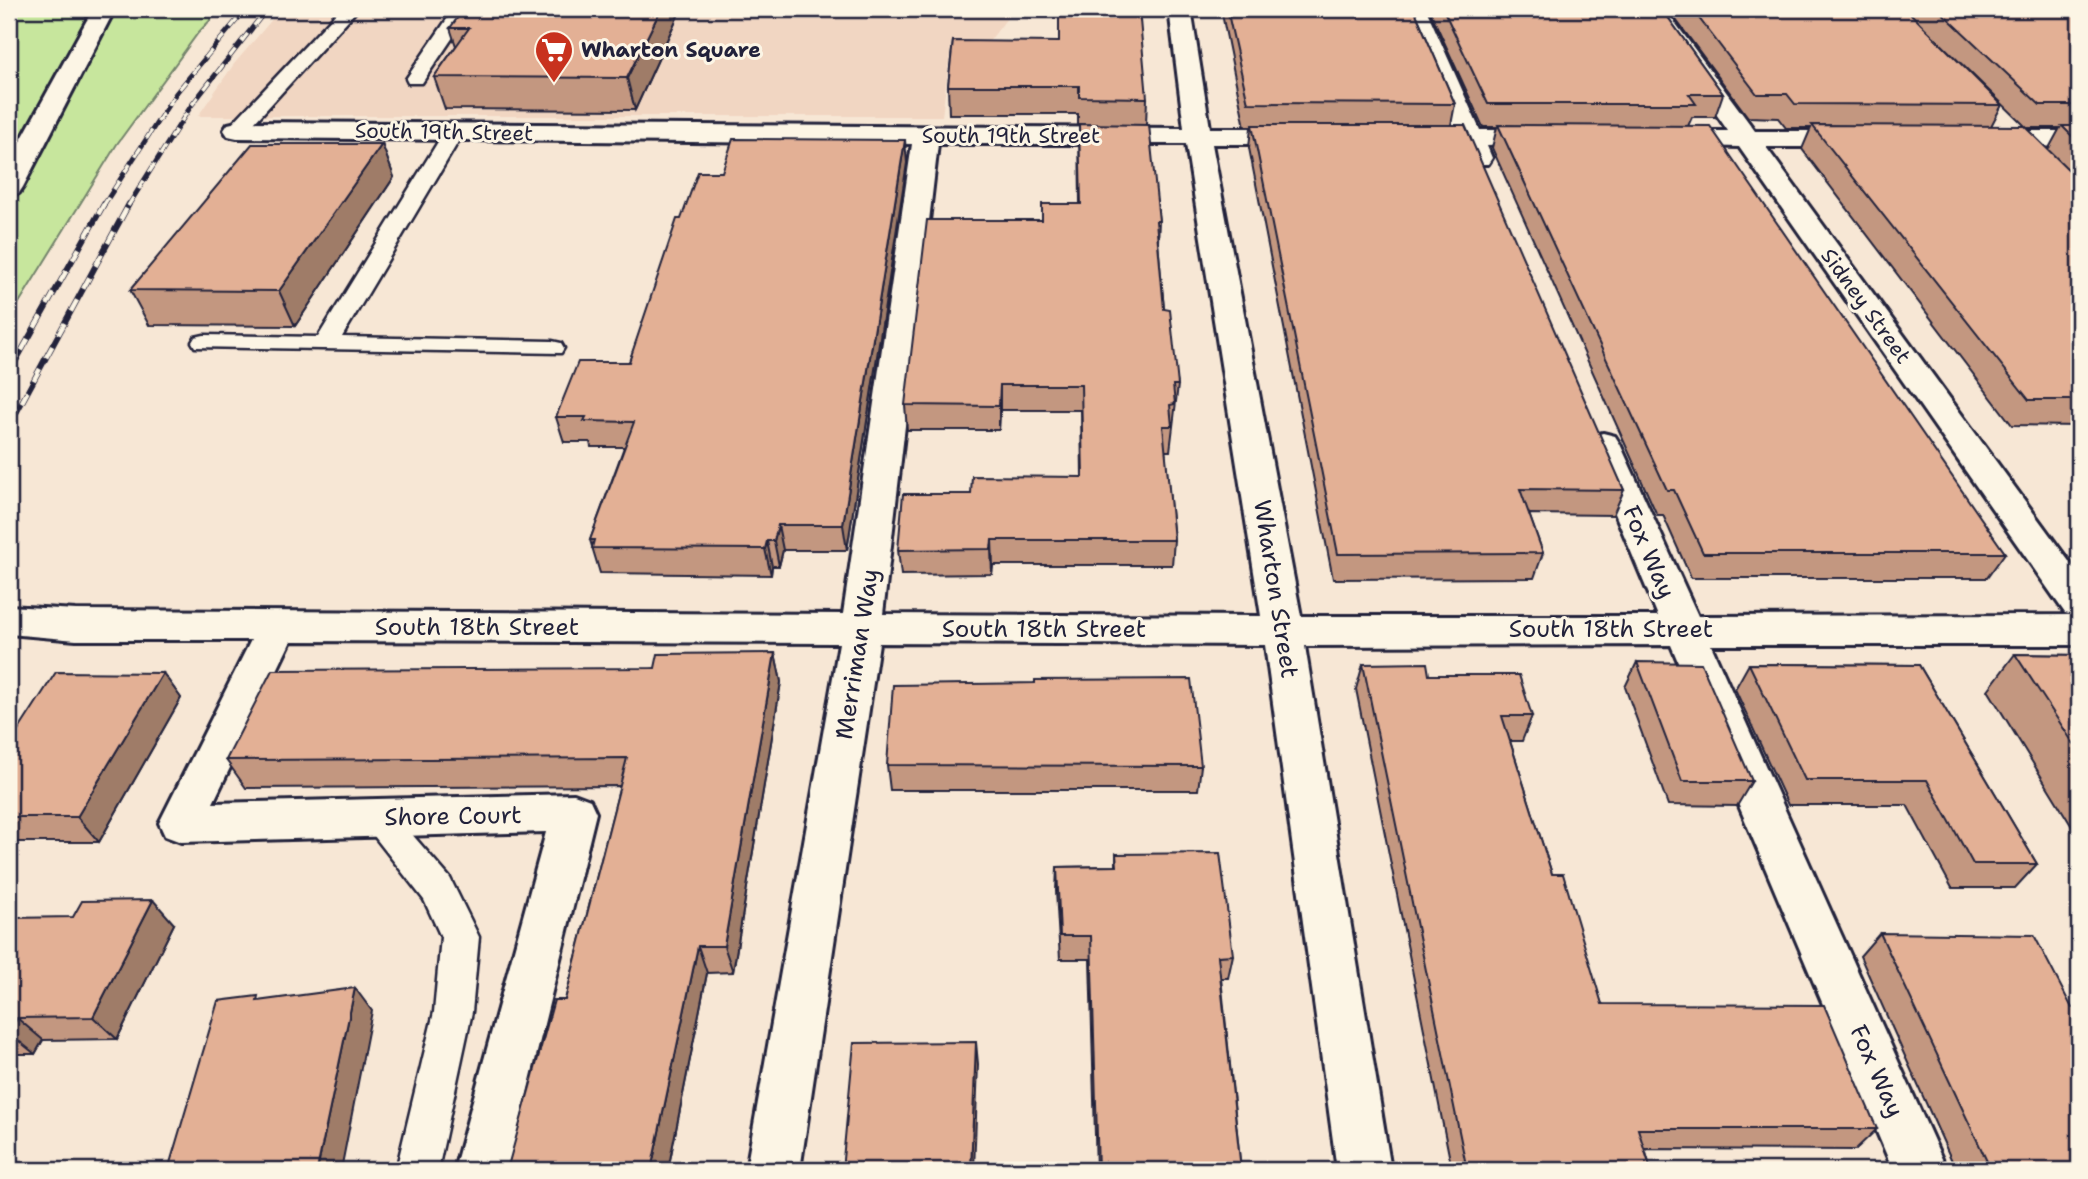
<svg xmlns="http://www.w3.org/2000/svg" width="2088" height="1179" font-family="'Shantell Sans',sans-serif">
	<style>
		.built { fill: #f1d6c2 }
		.green { fill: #c7e69d; stroke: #74846c; stroke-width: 2 }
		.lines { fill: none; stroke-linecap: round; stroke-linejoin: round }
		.lane-casing { stroke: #22223b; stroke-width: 5 }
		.street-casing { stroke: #22223b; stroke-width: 6 }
		.lane { fill: #fcf5e5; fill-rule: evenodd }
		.street { fill: #fcf5e5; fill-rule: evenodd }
		.rail-far1-casing { stroke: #22223b; stroke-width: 5 }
		.rail-casing { stroke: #22223b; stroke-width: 6 }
		.rail-far1 { stroke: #fcf5e5; stroke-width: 3.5; stroke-dasharray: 10; stroke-linecap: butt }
		.rail { stroke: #fcf5e5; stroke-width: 4.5; stroke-dasharray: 13; stroke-linecap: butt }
		.wall { fill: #c39780; stroke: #22223b; stroke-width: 2; fill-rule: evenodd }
		.shaded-wall { fill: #9f7b68; stroke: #22223b; stroke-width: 2 }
		.building { fill: #e3b095; stroke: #22223b; stroke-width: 2 }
		.labels { text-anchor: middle; stroke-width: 6; stroke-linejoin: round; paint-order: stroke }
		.far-poi-label { font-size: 21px; font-weight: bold; fill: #22223b; stroke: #fcf5e5; text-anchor: start }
		.far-street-label { font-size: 21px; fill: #22223b; stroke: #fcf5e5 }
		.street-label { font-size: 24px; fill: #22223b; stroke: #fcf5e5 }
	</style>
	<rect width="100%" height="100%" fill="#f7e7d5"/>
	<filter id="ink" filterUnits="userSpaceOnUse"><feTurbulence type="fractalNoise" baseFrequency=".0143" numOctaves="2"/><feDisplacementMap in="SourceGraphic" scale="14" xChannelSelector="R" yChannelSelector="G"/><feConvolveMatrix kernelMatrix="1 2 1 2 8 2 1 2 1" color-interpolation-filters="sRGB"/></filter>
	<g filter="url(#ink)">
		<path class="built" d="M281,9H1014L985,47H951L942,116H198L234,64Z"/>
		<path class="green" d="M9,9H221L198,33L117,144L9,319Z"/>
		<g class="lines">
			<defs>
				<g id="lane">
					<path d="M340,9H358L244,134H230L227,130L230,126Z"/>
					<path d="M454,9H472L422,83H408L406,79Z"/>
					<path d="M454,126L464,132L342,337L552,341L561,343L564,348L561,353L195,347L192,342L195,337L204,335L318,337L444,132Z"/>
					<path d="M377,804L389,808L450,878L479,937L472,1012L438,1170H396L434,1012L441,937L424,900L360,818L365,808Z"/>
				</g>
				<g id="street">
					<path d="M93,9H115L23,187L19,193L9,195V162Z"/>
					<path d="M1169,9H1191L1210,128H1302L1311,130L1315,136L1311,142L1302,144H1212L1301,616H1658L1586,444L1591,436L1603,433L1615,436L1620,444L1698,616L2073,615L2065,613L1739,147L1658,145L1654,139L1658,133L1667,131H1728L1643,9H1665L1755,131H1859L1868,133L1872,139L1868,145L1859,147H1766L2079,575V645H1711L1947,1170H1893L1671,645L1305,646L1391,1170H1337L1265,645L879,643L800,1170H746L839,643L291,641L213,803L574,794L590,800L596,813L508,1170H454L546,832L181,842L165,836L159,823L251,640H76L9,634V606L76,610L843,614L912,144L237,138L228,136L224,130L228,124L237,122L1184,128ZM938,144H1186L1261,616L883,614Z"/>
					<path d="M1404,9H1426L1480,130H1547L1556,132L1560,138L1556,144L1487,146L1492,158L1488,164H1470L1461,146L1410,144L1406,138L1410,132L1454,130Z"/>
					<path d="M1986,131H2079V147L1977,145L1973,139L1977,133Z"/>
				</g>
			</defs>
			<use href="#lane" class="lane-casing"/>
			<use href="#street" class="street-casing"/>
			<use href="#lane" class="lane"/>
			<use href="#street" class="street"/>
			<defs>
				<g id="rail-far1">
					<path d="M103,206L176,93L246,9"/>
					<path d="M128,206L191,106L267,9"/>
				</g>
				<g id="rail">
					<path d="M9,373L104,204"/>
					<path d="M9,426L129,204"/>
				</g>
			</defs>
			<use href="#rail-far1" class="rail-far1-casing"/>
			<use href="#rail" class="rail-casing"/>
			<use href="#rail-far1" class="rail-far1"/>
			<use href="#rail" class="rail"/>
		</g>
		<g class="wall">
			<path d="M681,9L635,110L445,109L434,77L456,46L450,28Z"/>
			<path d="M1221,9H1414L1455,104L1451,125L1624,490L1613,515L1529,514L1543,553L1534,578L1333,579L1249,148L1251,127H1245Z"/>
			<path d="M1429,9H1662L1723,94L1715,117H1692L1688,126L2005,553L1987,578H1691L1663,515H1657L1492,148L1497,127H1483Z"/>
			<path d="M1668,9H2079V426L2012,425L1802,149L1811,128H1786L1778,118L1748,117ZM1937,40L2027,128H2060L2048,150L1991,126L2002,105Z"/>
			<path d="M953,41L1147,98L1146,125L1159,221L1158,242L1164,309L1178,385L1170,451H1165L1174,540L1172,565H993L992,574L901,575L898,550L971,494L1082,477L1081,410H1000L999,430H907L905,405L1042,220L1080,204L1079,126H1078V114H949L948,86Z"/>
			<path d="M382,144L394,177L295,326L149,325L130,290Z"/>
			<path d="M907,163L847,550H783L779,566H772L771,575L600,573L590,540L624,447H591L590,442H564L556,417L629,362L681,219L722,172Z"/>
			<path d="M775,653L781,682L733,972L707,973L668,1170H507L565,1000L620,786L246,788L226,760L655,668Z"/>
			<path d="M2015,654L2079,655V838L1988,690Z"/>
			<path d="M1637,662L1752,781L1737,806L1668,805L1625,687Z"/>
			<path d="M1363,664L1532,716L1522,741H1510L1552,874L1602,1004L1877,1129L1855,1150L1645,1149L1651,1170H1452L1356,689Z"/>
			<path d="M1749,664L1919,665L2037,864L2015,888H1952L1907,805H1788L1735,689Z"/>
			<path d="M163,673L181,698L99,842H9V745Z"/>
			<path d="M1035,683L1201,766L1198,790H890L887,765Z"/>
			<path d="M1116,854L1233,955L1228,978H1221L1241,1170H1096L1090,959H1060L1056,891L1057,867L1116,866Z"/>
			<path d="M9,918L174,924L117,1039L43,1040L35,1054H9Z"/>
			<path d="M1880,933L2072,1008L2079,1170H1956L1860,956Z"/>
		</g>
		<g class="shaded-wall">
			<path d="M661,9H681L635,110L627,78Z"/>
			<path d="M905,140L907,163L847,550L843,525Z"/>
			<path d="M382,144L394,177L295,326L279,291Z"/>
			<path d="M1000,385V410L999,430V406Z"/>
			<path d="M778,525L783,550L779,566L774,541Z"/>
			<path d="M992,540L993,565L992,574L991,549Z"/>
			<path d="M767,541L772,566L771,575L765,549Z"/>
			<path d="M775,653L781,682L733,972L724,946Z"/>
			<path d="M163,673L181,698L99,842L77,817Z"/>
			<path d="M153,900L174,924L117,1039L93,1017Z"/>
			<path d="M698,946L707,973L668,1170H651Z"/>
			<path d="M355,988L372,1011L341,1170H317Z"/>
			<path d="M17,1018L43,1040L35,1054L9,1033Z"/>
			<path d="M976,1042L978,1064L974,1170H971Z"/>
		</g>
		<g class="building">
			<path d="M464,9H661L627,78L434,77L469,28H450Z"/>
			<path d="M1059,9H1139L1147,98L1079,97V86H948L953,41L1059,42Z"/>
			<path d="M1227,9H1414L1455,104L1248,103Z"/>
			<path d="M1443,9H1662L1723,94H1689L1696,104H1488Z"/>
			<path d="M1692,9H1906L2002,105L1795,104L1787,94H1757Z"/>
			<path d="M1938,9H2079V105H2040Z"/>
			<path d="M1079,124L1149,125L1159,221H1156L1164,309L1170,310L1178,385H1173L1175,404L1170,405L1172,426H1163L1174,540H992L991,549L898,550L903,494H971L972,476L1083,477L1081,385H1000L999,406L905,405L927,220H1042V204H1081Z"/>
			<path d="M1252,125H1465L1624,490L1520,489L1543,553L1338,554Z"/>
			<path d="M1498,125L1710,126L2005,553H1703L1674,490H1667Z"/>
			<path d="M1812,125L2024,126L2079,180V400H2029Z"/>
			<path d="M2062,126H2079V143Z"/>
			<path d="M733,139L905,140L843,525H778L774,541H767L765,549L592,548L594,540H590L634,422L584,421L586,417H556L578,362H629L677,219H681L698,172H722Z"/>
			<path d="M252,144H382L279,291L130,290Z"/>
			<path d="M775,653L724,946H698L651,1170H507L554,1000H565L627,758L226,760L272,670L655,668L658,654Z"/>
			<path d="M2015,654L2079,655V752Z"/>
			<path d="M1637,662L1701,663L1752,781H1682Z"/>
			<path d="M1427,663L1429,675H1519L1532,716H1502L1552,874H1563L1602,1004L1824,1005L1877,1129H1638L1651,1170H1467L1363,664Z"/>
			<path d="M1749,664L1919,665L2037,864H1973L1927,780H1805Z"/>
			<path d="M56,672L163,673L77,817H9V745Z"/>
			<path d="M1191,679L1201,766L887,765L893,685L1035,683V680Z"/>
			<path d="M1220,853L1233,955L1218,956L1241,1170H1098L1091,936H1060L1057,867L1117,866L1116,854Z"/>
			<path d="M153,900L93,1017L17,1018L9,1033V918L73,917L82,901Z"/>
			<path d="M1880,933L2034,935L2072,1008L2079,1007V1170H1991Z"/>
			<path d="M355,988L317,1170H168L218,1001L258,996L257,1001Z"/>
			<path d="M976,1042L971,1170H842L854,1043Z"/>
		</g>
	</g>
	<defs>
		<symbol id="supermarket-pin" viewBox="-11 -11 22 30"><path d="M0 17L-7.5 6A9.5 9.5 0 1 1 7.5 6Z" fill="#c8321e" stroke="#fcf5e5"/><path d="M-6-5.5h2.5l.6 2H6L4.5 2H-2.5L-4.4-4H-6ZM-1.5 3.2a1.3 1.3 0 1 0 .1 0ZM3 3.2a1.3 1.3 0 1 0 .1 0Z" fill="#fff"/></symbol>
	</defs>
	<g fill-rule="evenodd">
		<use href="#supermarket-pin" x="532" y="28" width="44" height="60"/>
	</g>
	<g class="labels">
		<g class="far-poi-label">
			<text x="581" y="57">Wharton Square</text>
		</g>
		<g class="far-street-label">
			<text transform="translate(444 132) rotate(1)" y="7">South 19th Street</text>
			<text x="1011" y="143">South 19th Street</text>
			<text transform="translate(1866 306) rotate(54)" y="7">Sidney Street</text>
		</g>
		<g class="street-label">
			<text transform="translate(1649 552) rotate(67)" y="8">Fox Way</text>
			<text transform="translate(1276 589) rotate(81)" y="8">Wharton Street</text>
			<text x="477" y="635">South 18th Street</text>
			<text x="1044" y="637">South 18th Street</text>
			<text x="1611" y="637">South 18th Street</text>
			<text transform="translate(857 654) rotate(-81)" y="8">Merriman Way</text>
			<text transform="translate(453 816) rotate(-1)" y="8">Shore Court</text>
			<text transform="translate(1877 1071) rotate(66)" y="8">Fox Way</text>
		</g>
	</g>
	<rect width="2088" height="1179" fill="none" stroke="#fcf5e5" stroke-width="35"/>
	<rect x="18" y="18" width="2053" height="1144" fill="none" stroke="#22223b" stroke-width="2.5" filter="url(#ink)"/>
</svg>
